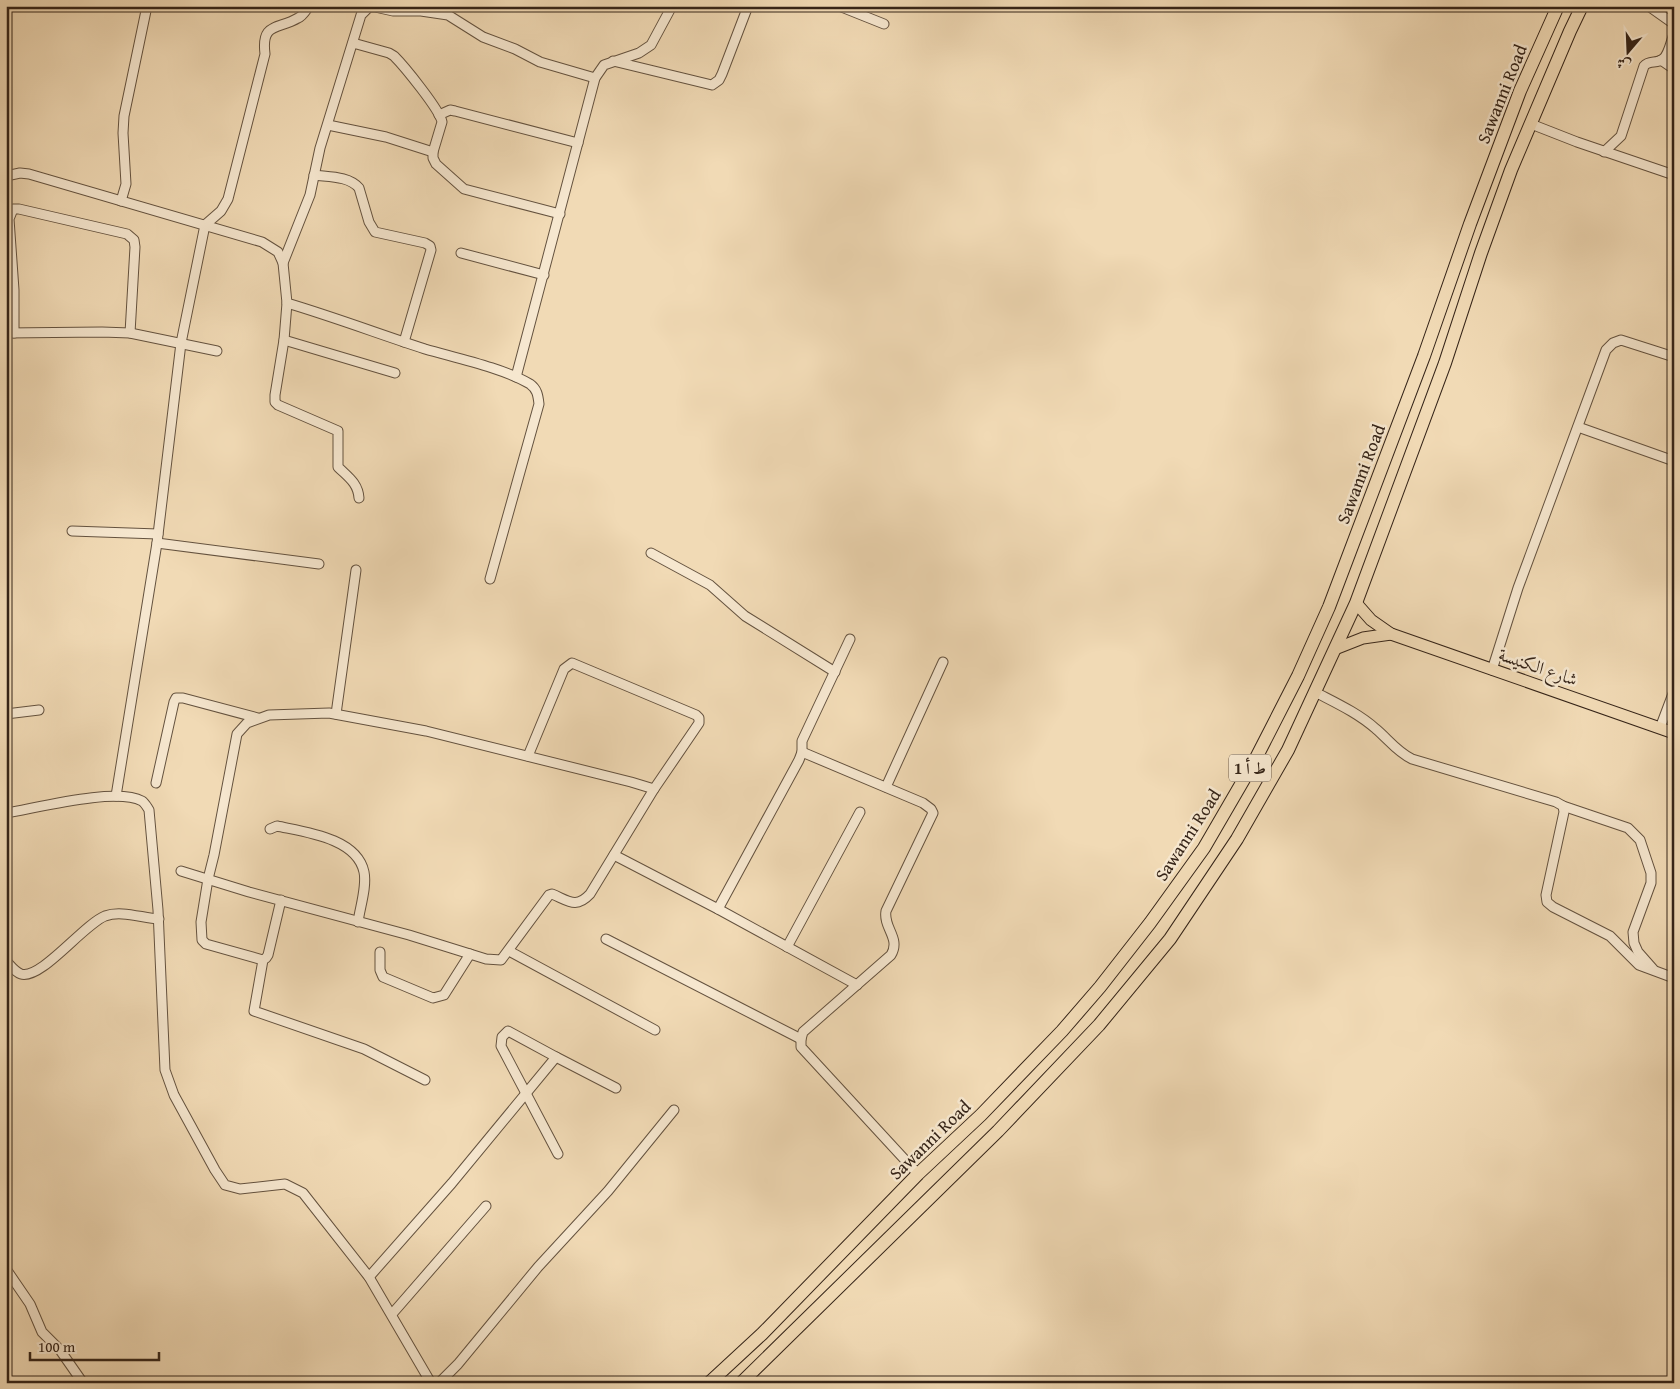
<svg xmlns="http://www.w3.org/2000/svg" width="1680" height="1389" font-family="'Gentium Book Plus',Amiri,serif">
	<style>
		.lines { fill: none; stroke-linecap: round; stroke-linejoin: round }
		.minor-casing { stroke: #64523f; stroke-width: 11 }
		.major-casing { stroke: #352418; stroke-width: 13 }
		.highway-casing { stroke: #352418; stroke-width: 14 }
		.minor { stroke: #f6e7cf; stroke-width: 9 }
		.major { stroke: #f1dab5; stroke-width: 11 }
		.highway { stroke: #f1dab5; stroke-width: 12 }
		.labels { text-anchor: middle; stroke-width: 5; stroke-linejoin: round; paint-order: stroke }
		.shield { fill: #f6e7cf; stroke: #6f5e4f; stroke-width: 1 }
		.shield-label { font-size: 16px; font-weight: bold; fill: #352418 }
		.street-label { font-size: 18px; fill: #352418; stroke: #f6e7cf }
	</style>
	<rect width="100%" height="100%" fill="#f1dab5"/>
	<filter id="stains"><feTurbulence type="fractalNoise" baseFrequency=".004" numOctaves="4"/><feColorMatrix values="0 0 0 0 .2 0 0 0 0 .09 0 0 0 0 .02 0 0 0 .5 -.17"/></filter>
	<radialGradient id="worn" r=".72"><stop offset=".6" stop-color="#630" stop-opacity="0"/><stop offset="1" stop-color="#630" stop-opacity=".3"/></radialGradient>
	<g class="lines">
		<defs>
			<g id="minor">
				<path d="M839,6L884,24"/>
				<path d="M1650,7L1674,24"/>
				<path d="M353,43L389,53L394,56C404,66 440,110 442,122L433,152V158L436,164L464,189L560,214"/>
				<path d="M1661,60L1674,69"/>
				<path d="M613,61L712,85L719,80L722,74L748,6"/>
				<path d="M439,115L450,110L455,111L578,143"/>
				<path d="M1531,124L1577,142L1674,175"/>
				<path d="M328,125L386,137L433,152"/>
				<path d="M1604,152L1621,136L1644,66C1649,60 1657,64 1663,59C1669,54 1671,41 1674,34"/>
				<path d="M314,175C329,177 349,176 359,188L369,222L375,232L425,243L430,246L431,250L404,342"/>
				<path d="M6,176L20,173L29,174L262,242L278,252L283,263L287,303C334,317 379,334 425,349C456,358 503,368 530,384C537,389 538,395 539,404L490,579"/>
				<path d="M121,201L126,184L123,133L124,116L147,6"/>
				<path d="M461,253L544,275"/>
				<path d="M283,263L310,195L320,148L361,15L369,7H375L393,11H421L448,15L483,37L515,49L540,62L595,78"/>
				<path d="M287,303L284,340L275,395V402L278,405L338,431V467C348,477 358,483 359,498"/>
				<path d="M6,333L102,332L130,333L217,351"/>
				<path d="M14,333V290L9,219L13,209H19L127,234L134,240L135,247L130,333"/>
				<path d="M284,340L395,373"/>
				<path d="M516,377L595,78L604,65L639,53L651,45L672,6"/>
				<path d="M1578,427L1674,461"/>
				<path d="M72,531L158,534"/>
				<path d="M157,543L319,564"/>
				<path d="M651,553L710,585L745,616L835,672"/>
				<path d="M1492,670L1518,588L1606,350L1613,343L1621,340L1674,357"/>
				<path d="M1315,692C1336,703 1358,713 1376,729C1388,739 1397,752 1412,759L1556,802L1563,806L1564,812L1546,895L1547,902L1553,907L1610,936L1639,965L1674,978"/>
				<path d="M6,714L39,710"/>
				<path d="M336,714L356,570"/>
				<path d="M1660,728L1674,691"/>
				<path d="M802,752L923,803L931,809L933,813L886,911C883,928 901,938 891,955L803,1032L801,1039V1047L918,1174"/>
				<path d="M156,783L174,702L176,698H183L258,718"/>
				<path d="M886,787L943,662"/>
				<path d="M116,796L157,543L181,343L205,225L221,211L228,199L265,54C261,22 278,30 298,18C303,16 306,10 309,6"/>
				<path d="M1563,806L1628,828L1640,840L1651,873V883L1633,932L1634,943L1638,952L1653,969"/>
				<path d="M6,813C37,808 116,787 142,801C145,803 147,807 149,810L158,910L165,1070L174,1095L215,1170L225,1185L240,1189L285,1184L303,1193L369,1277L431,1383"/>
				<path d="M270,829L277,826C305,832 357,838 364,872C367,887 360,907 358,922"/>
				<path d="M614,855L718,909L857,985"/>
				<path d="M181,871L249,892L409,935L486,959L501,960L549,895L552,894C569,901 576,909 590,894L654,789L699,723V718L696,715L572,663L564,669L528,756"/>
				<path d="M281,900L268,955L266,958L263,960L254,1011L364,1049L425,1080"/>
				<path d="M718,909L799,760L802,752V741L850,639"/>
				<path d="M606,939L801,1039"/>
				<path d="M787,947L860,812"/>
				<path d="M509,951L655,1030"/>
				<path d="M380,952V970L383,977L433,998L444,995L470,954"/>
				<path d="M263,960L206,944L202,940L201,922L208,879L214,855L237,734L247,723L269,715L329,713L426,731L631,782L654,789"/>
				<path d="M6,961C10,965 15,972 21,974C41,980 83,925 105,916C121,910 142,918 159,919"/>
				<path d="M556,1057L508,1031L502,1037L501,1046L558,1154"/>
				<path d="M6,1269L30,1304L42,1332L60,1350L83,1383"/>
				<path d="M369,1277L452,1183L556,1057L616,1088"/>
				<path d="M392,1314L486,1206"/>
				<path d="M439,1383L458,1364L538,1267L608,1191L674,1110"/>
			</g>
			<g id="major">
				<path d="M1356,603L1371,620L1391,634L1674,733"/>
				<path d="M1335,649L1363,638L1391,634"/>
			</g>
			<g id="highway">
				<path d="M709,1383L762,1334L918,1174L981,1115L1062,1031L1100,987L1150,923L1204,848L1254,762L1298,676L1329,607L1424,356L1470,224L1520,91L1558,6"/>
				<path d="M741,1383L998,1131L1099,1025L1170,939L1237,839L1288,750L1356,603L1445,363L1481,253L1511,170L1570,31L1582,6"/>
			</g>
		</defs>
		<use href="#minor" class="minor-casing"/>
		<use href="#major" class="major-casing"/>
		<use href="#highway" class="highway-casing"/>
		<use href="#minor" class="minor"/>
		<use href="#major" class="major"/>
		<use href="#highway" class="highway"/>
	</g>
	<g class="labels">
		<rect class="shield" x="1229" y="754.5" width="42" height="27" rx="4"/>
		<g class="shield-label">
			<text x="1250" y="774">ط أ 1</text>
		</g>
		<g class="street-label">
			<text transform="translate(1502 94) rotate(-68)" y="6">Sawanni Road</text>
			<text transform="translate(1361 474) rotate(-69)" y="6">Sawanni Road</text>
			<text transform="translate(1538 667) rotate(19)" y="6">شارع الكنيسة</text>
			<text transform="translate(1188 835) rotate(-57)" y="6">Sawanni Road</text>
			<text transform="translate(930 1140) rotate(-44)" y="6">Sawanni Road</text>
		</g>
	</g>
	<rect width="1680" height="1389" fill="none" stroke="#f1dab5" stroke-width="25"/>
	<rect x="8" y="8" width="1665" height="1374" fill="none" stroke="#352418" stroke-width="2.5"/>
	<rect x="12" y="12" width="1655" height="1364" fill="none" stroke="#352418"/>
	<g transform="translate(1628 52) rotate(199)" stroke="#f6e7cf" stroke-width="4" paint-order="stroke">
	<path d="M0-4L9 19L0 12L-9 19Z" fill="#352418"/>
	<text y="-8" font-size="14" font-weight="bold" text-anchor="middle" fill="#352418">ش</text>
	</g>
	<path d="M30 1352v8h129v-8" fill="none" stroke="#352418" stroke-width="2.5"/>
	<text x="38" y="1352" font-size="15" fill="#352418" stroke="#f6e7cf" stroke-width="4" paint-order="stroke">100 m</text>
	<rect width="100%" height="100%" filter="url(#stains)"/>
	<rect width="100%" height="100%" fill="url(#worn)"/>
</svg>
